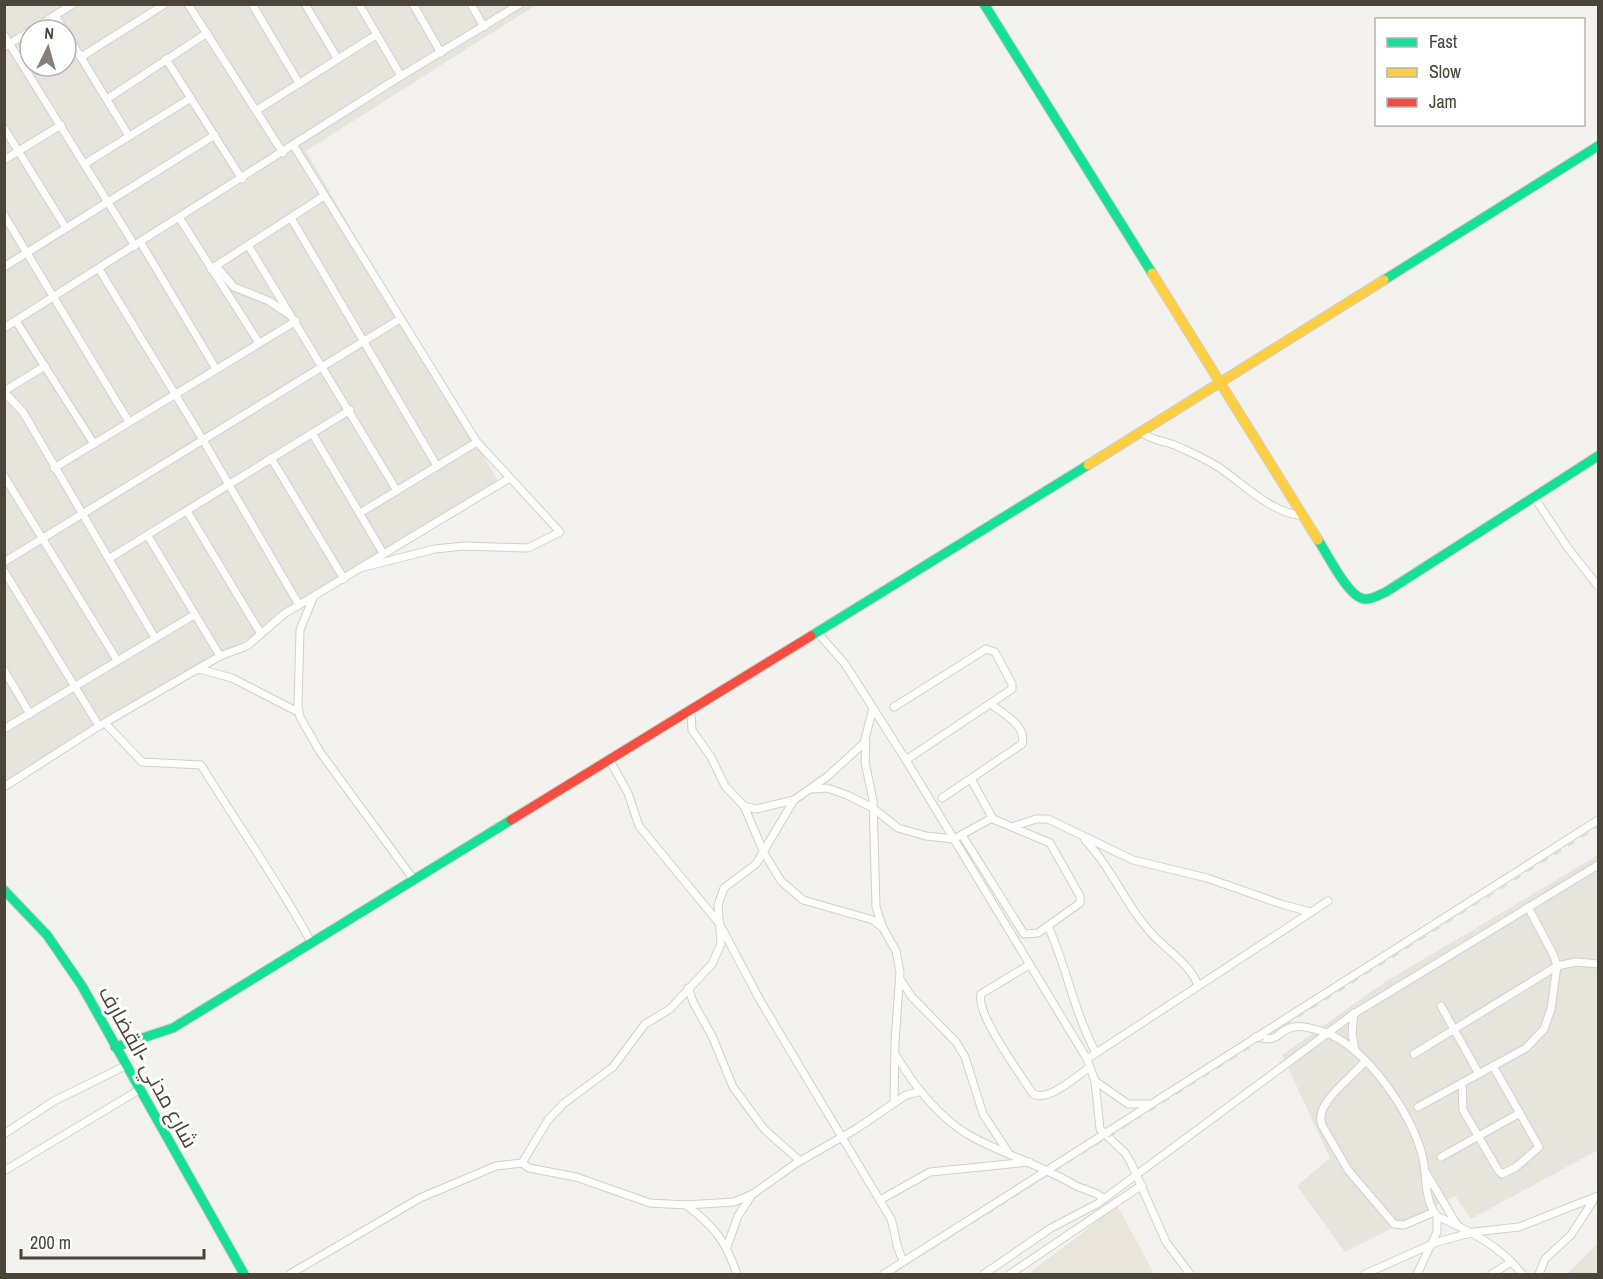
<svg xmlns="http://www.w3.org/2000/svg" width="1603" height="1279" font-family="'Archivo Narrow',Cairo,sans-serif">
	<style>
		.residential { fill: #e7e4dc; fill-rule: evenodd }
		.education { fill: #eae5da }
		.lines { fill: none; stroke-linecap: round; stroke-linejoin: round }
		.street-casing { stroke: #d2d0cb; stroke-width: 9 }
		.fast-casing { stroke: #d3cfc5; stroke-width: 11 }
		.slow-casing { stroke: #d3cfc5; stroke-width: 11 }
		.jam-casing { stroke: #d3cfc5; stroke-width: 11 }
		.street { stroke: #fdfdfc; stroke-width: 7 }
		.fast { stroke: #16e098; stroke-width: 9 }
		.slow { stroke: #ffcf43; stroke-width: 9 }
		.jam { stroke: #f24e42; stroke-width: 9 }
		.rail { stroke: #dbdbda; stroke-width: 1.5; stroke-dasharray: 8 8; stroke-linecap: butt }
		.labels { text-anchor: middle; stroke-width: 6; stroke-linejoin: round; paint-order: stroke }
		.street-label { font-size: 21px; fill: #4b4439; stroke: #fff }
	</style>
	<rect width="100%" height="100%" fill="#f4f2ee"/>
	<g class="residential">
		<path d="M5,5H536L306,151L501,486L5,785ZM30,30H66V66H30Z"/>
		<path d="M1598,855V1150L1471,1219L1455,1196L1345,1252L1297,1186L1330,1158L1282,1055L1382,984Z"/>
		<path d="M1598,1243V1274H1567Z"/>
	</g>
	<path class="education" d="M1117,1205L1154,1274H1028L1081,1234Z"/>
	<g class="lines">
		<defs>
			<g id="street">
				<path d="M188,4L283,153"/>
				<path d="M252,4L299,83"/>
				<path d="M305,4L337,58"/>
				<path d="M359,4L401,76"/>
				<path d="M413,4L441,53"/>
				<path d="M471,4L484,27"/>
				<path d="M55,16L64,30"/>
				<path d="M32,30L73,4"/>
				<path d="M66,33L129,136"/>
				<path d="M4,35L135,246"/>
				<path d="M4,47L30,31"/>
				<path d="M81,57L165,4"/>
				<path d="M166,59L242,179"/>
				<path d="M107,99L207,33"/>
				<path d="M257,110L376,35"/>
				<path d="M4,128L66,228"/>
				<path d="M294,146L477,442L560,532L528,548L464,546L435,549L360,568"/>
				<path d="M4,160L61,125"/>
				<path d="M86,163L191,98"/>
				<path d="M4,215L129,422"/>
				<path d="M291,218L437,466"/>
				<path d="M180,219L259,343"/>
				<path d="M141,243L216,369"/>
				<path d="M248,245L397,491"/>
				<path d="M216,266L234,287L269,301L290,315"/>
				<path d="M4,267L215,135"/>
				<path d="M99,269L203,440L299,605"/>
				<path d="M211,269L324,196"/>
				<path d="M16,321L94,444"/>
				<path d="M4,328L401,76L520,4"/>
				<path d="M4,391L45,366"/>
				<path d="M4,392L23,412L155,638"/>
				<path d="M1141,432C1151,441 1167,441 1179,447C1194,454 1211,461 1224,471C1249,489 1271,512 1303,516"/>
				<path d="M312,433L383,553"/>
				<path d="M271,458L344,579"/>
				<path d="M54,468L296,321"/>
				<path d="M4,476L117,660"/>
				<path d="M1534,497L1568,548L1598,586"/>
				<path d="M187,511L261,634"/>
				<path d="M360,513L477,442"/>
				<path d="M148,536L220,656"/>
				<path d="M110,558L350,410"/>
				<path d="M4,562L400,319"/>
				<path d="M4,571L99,726"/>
				<path d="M313,598L300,630L298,706L300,717L320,752L414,880"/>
				<path d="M817,632L845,664L906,760L1087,1059L1095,1081L1100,1129L1125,1153L1131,1163L1166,1242L1190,1274"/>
				<path d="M199,669L232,678L298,712"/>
				<path d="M4,670L30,714"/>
				<path d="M894,707L986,649L995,652L1012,684V689L906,760"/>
				<path d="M691,711L692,730L711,757L725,786L744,806L764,853L781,881L803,900L873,920L883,928"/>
				<path d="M105,723L142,762L201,765C238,825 278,881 311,942"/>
				<path d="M4,729L194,615"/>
				<path d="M866,742L865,762L873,800L876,907L883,928L896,951L900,972L895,1042L894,1102"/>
				<path d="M609,759L628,793L639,826L719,923L761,1002L891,1219C896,1233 895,1249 904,1261"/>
				<path d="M4,787L99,726L220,656L247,646L284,614L508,479"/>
				<path d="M812,789L827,788L847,795L873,808L898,828L926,836L954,839L992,818"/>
				<path d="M942,798L1022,744C1027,726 1004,714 992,705"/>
				<path d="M744,806L756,809L794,800"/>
				<path d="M1012,827L1036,819H1048L1133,860L1207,878L1284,905L1311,912"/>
				<path d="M962,835L1024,934L1038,933L1080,903V896L1050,843L993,819L971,779"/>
				<path d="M1085,840C1114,870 1128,912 1159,941C1174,955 1190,966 1198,985"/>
				<path d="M1048,926C1067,968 1074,1012 1096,1053"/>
				<path d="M1029,965L981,994C975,1013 1021,1075 1033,1094C1049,1102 1076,1076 1089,1068"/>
				<path d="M900,979L912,997L956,1042L965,1057L983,1114L1008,1152"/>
				<path d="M688,988L694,1004L712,1036L733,1087L764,1129L800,1161"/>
				<path d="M1441,1006L1479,1074"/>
				<path d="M1354,1013L1352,1033L1355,1051"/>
				<path d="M1255,1037C1282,1043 1274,1032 1293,1027C1302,1025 1315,1029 1324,1032C1367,1047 1414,1116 1423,1159C1427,1178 1424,1200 1437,1216C1469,1231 1500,1245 1522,1274"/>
				<path d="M1414,1054L1557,966L1576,962L1598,964"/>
				<path d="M897,1057C915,1087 937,1115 967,1134C1000,1153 1038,1164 1071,1183C1081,1190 1095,1190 1104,1199"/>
				<path d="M1087,1059L1328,901"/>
				<path d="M1365,1061C1352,1078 1313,1104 1322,1125L1348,1170L1394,1224L1404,1225L1434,1212"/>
				<path d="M1095,1081L1128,1104H1148"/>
				<path d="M1462,1083L1463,1110L1498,1170L1502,1174L1516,1167L1539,1147L1493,1066"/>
				<path d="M1418,1107L1526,1048L1544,1029L1551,1009L1557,966L1553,954L1528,907"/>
				<path d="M4,1134L54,1101L125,1066"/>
				<path d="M1441,1157L1520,1113"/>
				<path d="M522,1163L548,1120L563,1104L613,1067L645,1024L670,1009L712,964L721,944L718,905L724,888L756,864L794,800L828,776L864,743L873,708"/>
				<path d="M4,1171L139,1090"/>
				<path d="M1425,1171L1457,1225"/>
				<path d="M880,1200L930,1172L1029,1162"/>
				<path d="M686,1205C715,1227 725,1240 737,1274"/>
				<path d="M727,1247L738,1216L750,1198"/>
				<path d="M290,1274L420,1198L496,1166L522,1163L529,1168L576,1177L650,1203L686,1205L734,1202L753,1194L795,1164L856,1129L906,1095L918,1092"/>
				<path d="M884,1274L1598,820"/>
				<path d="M984,1274L1051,1228L1097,1204L1352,1015L1598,865"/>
				<path d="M1010,1274L1142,1185"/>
				<path d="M1365,1274L1437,1242L1474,1232L1519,1227L1598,1196"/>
				<path d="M1417,1274L1437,1232V1216"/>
				<path d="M1492,1274L1511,1262"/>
				<path d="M1539,1274L1545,1259L1571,1235L1593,1201"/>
			</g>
			<g id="fast">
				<path d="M984,4L1152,273"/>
				<path d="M1384,280L1598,146"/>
				<path d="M1318,540C1327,553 1348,597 1364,599C1371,600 1379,595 1386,592L1598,456"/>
				<path d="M811,636L1088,465"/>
				<path d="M4,890L47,935L82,986L244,1274"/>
				<path d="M115,1047L173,1028L511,820"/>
			</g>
			<g id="slow">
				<path d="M1152,273L1318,540"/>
				<path d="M1088,465L1384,280"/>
			</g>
			<path id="jam" d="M511,820L811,636"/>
		</defs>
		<use href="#street" class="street-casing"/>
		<use href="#fast" class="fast-casing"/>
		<use href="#slow" class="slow-casing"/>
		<use href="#jam" class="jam-casing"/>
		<use href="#street" class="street"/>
		<use href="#fast" class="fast"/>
		<use href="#slow" class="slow"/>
		<use href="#jam" class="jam"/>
		<path class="rail" d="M892,1274L1598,827"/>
	</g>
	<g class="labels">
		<g class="street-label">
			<text transform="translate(148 1067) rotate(61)" y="7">شارع مدني -القضارف</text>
		</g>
	</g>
	<rect width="1603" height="1279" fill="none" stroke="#4b4439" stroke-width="12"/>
	<rect x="1375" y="18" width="210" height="108" fill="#ffffff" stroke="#b7b4b0" stroke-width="1.5"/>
	<rect x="1387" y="38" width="30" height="9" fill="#16e098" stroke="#b7b4b0" stroke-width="1.5"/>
	<text x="1429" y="48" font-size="18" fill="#4b4439">Fast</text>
	<rect x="1387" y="68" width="30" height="9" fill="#ffcf43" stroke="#b7b4b0" stroke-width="1.5"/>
	<text x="1429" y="78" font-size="18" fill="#4b4439">Slow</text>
	<rect x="1387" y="98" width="30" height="9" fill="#f24e42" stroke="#b7b4b0" stroke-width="1.5"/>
	<text x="1429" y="108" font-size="18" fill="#4b4439">Jam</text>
	<g transform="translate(48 48) rotate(5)"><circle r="28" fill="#ffffff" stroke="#b7b4b0" stroke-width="1.5"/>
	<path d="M0-4.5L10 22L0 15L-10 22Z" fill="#868178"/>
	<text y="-9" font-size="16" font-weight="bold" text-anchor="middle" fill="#4b4439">N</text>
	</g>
	<path d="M21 1249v9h183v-9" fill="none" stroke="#4b4439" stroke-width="3"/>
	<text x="30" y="1249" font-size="18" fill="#4b4439" stroke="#ffffff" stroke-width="4.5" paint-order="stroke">200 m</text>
</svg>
